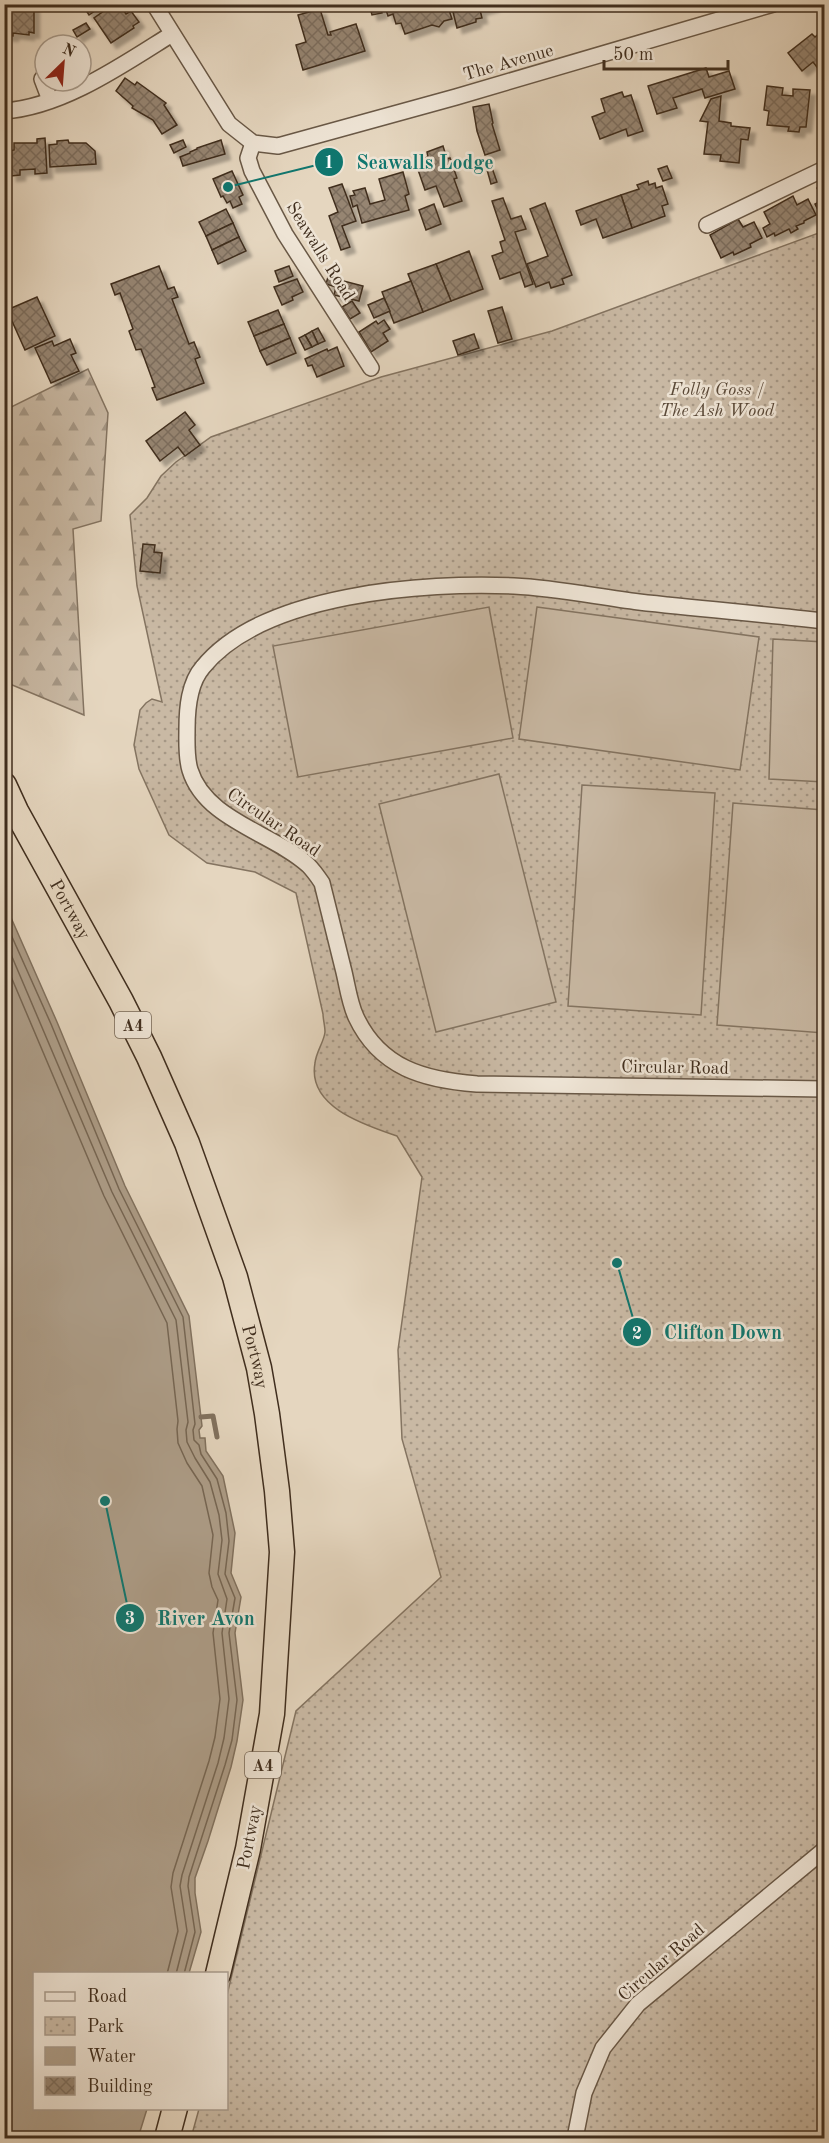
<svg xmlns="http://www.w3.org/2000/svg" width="829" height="2143" font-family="'Old Standard TT',serif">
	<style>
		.forest { fill: url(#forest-firs); stroke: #847461; stroke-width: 1.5 }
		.park { fill: url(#park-dots); stroke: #847461; stroke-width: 1.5 }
		.pitch { fill: #c9b9a4; stroke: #847461; stroke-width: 1.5 }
		.water { fill: #ad9d88; stroke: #81715e; stroke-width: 1.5 }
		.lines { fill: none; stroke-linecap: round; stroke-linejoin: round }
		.shore { stroke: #766653; stroke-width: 1.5 }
		.stream { stroke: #81715e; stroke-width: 5 }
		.building { fill: url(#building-cross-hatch); stroke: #402e1e; stroke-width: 1.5; filter: url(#shadow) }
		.minor-casing { stroke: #695846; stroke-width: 18 }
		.trunk-casing { stroke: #402e1e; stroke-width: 27 }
		.minor { stroke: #eee4d5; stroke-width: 15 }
		.trunk { stroke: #e5d6bf; stroke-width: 24 }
		.labels { text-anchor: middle; stroke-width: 5; stroke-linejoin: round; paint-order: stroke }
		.shield { fill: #eee4d5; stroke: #746555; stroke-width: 1.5 }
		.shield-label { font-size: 16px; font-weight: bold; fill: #402e1e }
		.street-label { font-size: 18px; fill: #402e1e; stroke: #eee4d5 }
		.park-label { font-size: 18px; font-style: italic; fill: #5b4a39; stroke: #eee4d5 }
		.leader { fill: none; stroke: #0f766e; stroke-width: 2 }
		.callout-dot { fill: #0f766e; stroke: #eee4d5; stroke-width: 2 }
		.mark-label { font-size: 18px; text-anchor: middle; font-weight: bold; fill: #fff }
		.callout-label { font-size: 20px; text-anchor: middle; font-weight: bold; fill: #0f766e; stroke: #eee4d5; stroke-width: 5; stroke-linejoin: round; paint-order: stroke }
	</style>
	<defs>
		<pattern id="forest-firs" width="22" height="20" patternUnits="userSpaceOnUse" patternTransform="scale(1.5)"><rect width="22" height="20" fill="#c9b9a4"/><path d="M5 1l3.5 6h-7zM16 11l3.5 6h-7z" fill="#a59785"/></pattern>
		<pattern id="park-dots" width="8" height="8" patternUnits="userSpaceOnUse" patternTransform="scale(1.5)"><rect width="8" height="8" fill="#c9b9a4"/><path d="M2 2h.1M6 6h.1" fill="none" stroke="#a59785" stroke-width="1.8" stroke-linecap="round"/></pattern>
		<pattern id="building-cross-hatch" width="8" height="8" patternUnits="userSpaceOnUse" patternTransform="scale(1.5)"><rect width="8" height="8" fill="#968572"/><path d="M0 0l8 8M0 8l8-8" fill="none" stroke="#7c6d5d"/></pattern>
		<filter id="shadow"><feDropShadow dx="5.5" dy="5.5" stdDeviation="1.5" flood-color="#0004"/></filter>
	</defs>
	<rect width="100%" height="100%" fill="#e5d6bf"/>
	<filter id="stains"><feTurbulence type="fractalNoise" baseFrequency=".00333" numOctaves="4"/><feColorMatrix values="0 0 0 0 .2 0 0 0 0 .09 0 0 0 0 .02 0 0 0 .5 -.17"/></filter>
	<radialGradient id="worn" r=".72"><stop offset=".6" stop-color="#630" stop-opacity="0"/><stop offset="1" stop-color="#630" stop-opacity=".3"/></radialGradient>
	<path class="forest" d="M88,369L108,413L101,521L73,529L84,715L5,682L4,422L11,419L7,409Z"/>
	<path class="park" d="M824,231V2138H191L199,2109L226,2108L227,1995L296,1711L441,1577L402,1439L398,1350L422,1177L397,1136C365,1125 307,1107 315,1063C316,1052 324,1042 325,1032C325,1026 323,1019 323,1014L296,893L255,872L207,863L169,835L139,769L134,745L140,710L146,703L152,699L162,702L137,586L130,515L147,498L161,476L176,462L211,437L381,377L552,331Z"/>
	<g class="pitch">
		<path d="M489,607L513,738L298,777L273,646Z"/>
		<path d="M537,607L759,637L740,770L519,739Z"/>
		<path d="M773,639L824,642V782L769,779Z"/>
		<path d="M499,774L556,1002L436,1032L379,804Z"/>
		<path d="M582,785L715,793L701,1015L568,1006Z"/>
		<path d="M733,803L824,810V1033L717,1025Z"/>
	</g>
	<path class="water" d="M5,904L57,1022L125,1186L189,1316L202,1426L199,1430L200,1438H205L206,1451L223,1476L235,1533L231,1573L241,1597L235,1633L243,1700L237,1741L231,1767L208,1841L195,1878V1893L201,1932L189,1973L34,1974V2108L147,2109L138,2138H5Z"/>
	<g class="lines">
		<g class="shore">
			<path d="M4,919L51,1024L119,1189L183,1317L195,1424L193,1430L194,1440L199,1445L201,1454L217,1479L226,1513L229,1541L225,1574L235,1598L229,1633L237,1700L232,1740L225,1765L189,1877L188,1886L195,1932L184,1974"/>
			<path d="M4,938L112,1192L176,1320L188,1422L186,1430L187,1442L195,1458L210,1482L219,1515L222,1540L218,1574L227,1599L222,1633L229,1699L224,1738L218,1763L182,1875L180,1886L187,1931L176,1974"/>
			<path d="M4,960L104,1196L167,1323L178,1421L177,1429L178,1443L187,1463L202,1486L213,1535L209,1573L212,1587L218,1600L213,1633L220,1699L215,1737L209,1761L173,1873L171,1887L178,1931L167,1974"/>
		</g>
		<path class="stream" d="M201,1417L213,1416L217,1437"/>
	</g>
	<g class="building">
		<path d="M4,4L34,6V33L29,32V35L13,33V36L4,35Z"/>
		<path d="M82,4H105L89,15Z"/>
		<path d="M114,4H119L126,14L131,11L139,22L133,26L134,28L111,43L94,18Z"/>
		<path d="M369,4H380L382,13L372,15Z"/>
		<path d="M384,4H447L452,19L444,21L439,27L432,25L405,34L401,23L396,24L393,14L388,16Z"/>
		<path d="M451,4H494V6L480,10L482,18L476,19V22L457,28Z"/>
		<path d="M320,9L328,35H331L330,32L356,24L365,51L303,70L296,45L306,42L298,15Z"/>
		<path d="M86,23L90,29L77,37L73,30Z"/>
		<path d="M824,29V76L813,62L802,71L788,53L812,34L815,37Z"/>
		<path d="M706,68L709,77L729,71L735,89L705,98L702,89L673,98L677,108L657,114L648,86Z"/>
		<path d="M125,78L135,85L137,82L166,103L164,105L177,125L162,134L153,120L132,108L133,106L116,91Z"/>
		<path d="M767,86L783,88L782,95L793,96V89L810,90L806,127H800L799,132L788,131L789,127L767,125L769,111L764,110Z"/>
		<path d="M622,92L624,97L631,95L643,131L628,136L626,129L600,139L592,117L605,112L601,99Z"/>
		<path d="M721,96L719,121L731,123V126L750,128L748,140L741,139L739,163L720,161L721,155L704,154L708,122L700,121L711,99Z"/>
		<path d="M489,104L493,123L492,124L500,150L485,155L477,131L473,107Z"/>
		<path d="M45,138L47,173L35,174V169L20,170V175L11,176L9,151L14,150V143H37V139Z"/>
		<path d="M68,140L69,143H86L95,151L96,164L50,167L49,145L57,144V141Z"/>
		<path d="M183,140L186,147L174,153L170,145Z"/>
		<path d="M221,140L225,154L183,166L180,157L190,153V152L197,149V148Z"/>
		<path d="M443,146L447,159L450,158L457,178L454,179L462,201L444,207L436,186L425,190L415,161L428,157L427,152Z"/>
		<path d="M491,165L497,182L491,184L486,166Z"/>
		<path d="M667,166L672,178L663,181L658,169Z"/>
		<path d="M232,171L243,195L239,197L242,204L233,208L230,201L227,203L223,196L221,197L213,179Z"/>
		<path d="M403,172L409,194L405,196L409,210L362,223L357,205L353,207L350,196L355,195L353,191L365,188L370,204L385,200L379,179Z"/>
		<path d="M648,181L649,185L655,183L656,188L662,186L668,204L662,206L665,216L632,228L621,195L639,189L637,185Z"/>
		<path d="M342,184L356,221L342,226L350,247L341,250L329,216L338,212L329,188Z"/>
		<path d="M824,184V210L819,212L815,204L823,200L817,188Z"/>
		<path d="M621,195L632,228L603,238L596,219L581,225L576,211Z"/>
		<path d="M793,196L797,205L808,199L816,215L804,221V223L796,226L798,229L791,233L789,229L775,236L774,233L767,237L763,228L770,224L764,212Z"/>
		<path d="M503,198L511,219L521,216L526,229L515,232L533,284L525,287L520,272L500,279L492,256L503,252L500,242L505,240L492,201Z"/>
		<path d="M545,203L572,275L562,279L564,284L551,288L549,282L536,287L527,264L548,256L530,209Z"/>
		<path d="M434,204L441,224L426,230L419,210Z"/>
		<path d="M226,209L233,223L206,236L199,222Z"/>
		<path d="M738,219L743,227L754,222L762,238L750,244L751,247L734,255L733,252L721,258L710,235Z"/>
		<path d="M233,223L239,237L212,250L206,236Z"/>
		<path d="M239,237L246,251L218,264L212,250Z"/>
		<path d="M469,251L483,289L451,301L436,264Z"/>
		<path d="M436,264L451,301L423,312L408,274Z"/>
		<path d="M159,266L168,289L174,287L178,297L172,299L189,344L194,342L200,357L195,359L204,383L157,400L152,388L155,387L141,349L136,350L129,331L133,329L120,293L115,295L111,284Z"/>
		<path d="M289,266L293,276L279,282L275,271Z"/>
		<path d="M328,277L363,286L359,301L334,295L336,287L326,284Z"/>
		<path d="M297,279L303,292L292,297L293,300L282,305L274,287Z"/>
		<path d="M411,281L423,312L394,323L382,292Z"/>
		<path d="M37,297L55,336L25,350L7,310Z"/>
		<path d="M384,298L390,311L374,318L368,305Z"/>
		<path d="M352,301L360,313L350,319L342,307Z"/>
		<path d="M502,307L512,339L498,343L488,311Z"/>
		<path d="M278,310L284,324L254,336L248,322Z"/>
		<path d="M384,320L390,329L383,333L388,341L371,352L359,332L376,321L378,324Z"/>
		<path d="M284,324L290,338L260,351L254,336Z"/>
		<path d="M318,328L325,341L318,344L312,331Z"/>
		<path d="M312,331L318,344L312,347L305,335Z"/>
		<path d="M474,334L479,348L458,355L453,341Z"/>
		<path d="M305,335L312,347L305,350L299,338Z"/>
		<path d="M290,338L296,353L267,365L260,351Z"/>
		<path d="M70,339L76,353L71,355L79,371L51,383L35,348L52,341L54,346Z"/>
		<path d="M337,347L344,366L317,377L312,365L308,366L305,359L327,349L328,351Z"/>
		<path d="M185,412L195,425L189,430L200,445L185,456L178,447L160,461L146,441Z"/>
		<path d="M143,544L155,545L154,552L162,553L160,573L140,571Z"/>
	</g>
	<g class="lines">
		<defs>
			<g id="minor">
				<path d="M154,4L229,124L253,143L278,146L456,97L773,4"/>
				<path d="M42,79L50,100"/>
				<path d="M4,111C63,107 124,64 172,34"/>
				<path d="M253,143L248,158L252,171L285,234L371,368"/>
				<path d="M707,225L824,169"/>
				<path d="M824,621C763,614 701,609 639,602C598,597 556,588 514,586C426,582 263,593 203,667C189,683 187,708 187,729C187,742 186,757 190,770C205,820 273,833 308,865C313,870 318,877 322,883C329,911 336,940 343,968C347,983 349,1002 356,1017C380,1068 424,1080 477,1084L824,1089"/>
				<path d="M575,2138L584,2093L603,2048L638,2004L824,1850"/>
			</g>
			<g id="trunk">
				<path id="s1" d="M4,785L16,811L121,1001L149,1057L187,1143L235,1277L259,1368L267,1414L277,1491L282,1552L272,1714L248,1849L218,1974"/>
				<path d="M167,2138L175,2108"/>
			</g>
		</defs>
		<use href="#minor" class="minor-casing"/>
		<use href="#trunk" class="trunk-casing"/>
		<use href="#minor" class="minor"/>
		<use href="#trunk" class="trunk"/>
	</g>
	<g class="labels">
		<g class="shield">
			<rect x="115" y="1012" width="36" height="26" rx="4.5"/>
			<rect x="245" y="1752" width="36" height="26" rx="4.5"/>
		</g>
		<g class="shield-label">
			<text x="133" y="1031">A4</text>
			<text x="263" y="1771">A4</text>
		</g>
		<g class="street-label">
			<text transform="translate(508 62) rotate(-16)" y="6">The Avenue</text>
			<text transform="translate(321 251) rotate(58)" y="6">Seawalls Road</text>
			<text transform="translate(274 822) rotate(34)" y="6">Circular Road</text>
			<text dy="6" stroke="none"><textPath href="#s1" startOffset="141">Portway</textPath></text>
			<text transform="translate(675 1067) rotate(1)" y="6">Circular Road</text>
			<text dy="6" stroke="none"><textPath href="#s1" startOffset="627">Portway</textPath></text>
			<text transform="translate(249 1837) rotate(-79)" y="6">Portway</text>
			<text transform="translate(661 1962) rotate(-41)" y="6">Circular Road</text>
		</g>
		<g class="park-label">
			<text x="717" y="395">Folly Goss /<tspan x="717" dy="21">The Ash Wood</tspan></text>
		</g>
	</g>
	<path class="leader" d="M228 187L329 162M617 1263L637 1332M105 1501L130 1618"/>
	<g class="callout-dot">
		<circle cx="228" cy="187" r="6"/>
		<circle cx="617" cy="1263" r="6"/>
		<circle cx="105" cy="1501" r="6"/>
		<circle cx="329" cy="162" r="15"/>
		<circle cx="637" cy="1332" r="15"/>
		<circle cx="130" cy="1618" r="15"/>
	</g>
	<g class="mark-label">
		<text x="329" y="168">1</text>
		<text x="637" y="1339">2</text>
		<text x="130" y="1624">3</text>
	</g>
	<g class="callout-label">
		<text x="425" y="169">Seawalls Lodge</text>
		<text x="723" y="1339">Clifton Down</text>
		<text x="206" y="1625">River Avon</text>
	</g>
	<rect width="829" height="2143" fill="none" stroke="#e5d6bf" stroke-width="24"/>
	<rect x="6" y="6" width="817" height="2131" fill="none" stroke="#402e1e" stroke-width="3"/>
	<rect x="12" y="12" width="805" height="2119" fill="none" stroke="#402e1e" stroke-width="1.5"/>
	<rect x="33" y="1972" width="195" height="138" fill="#eee4d5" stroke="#a89b8c" stroke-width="1.5"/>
	<rect x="45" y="1992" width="30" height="9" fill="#eee4d5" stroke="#a89b8c" stroke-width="1.5"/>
	<text x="87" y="2002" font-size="18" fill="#402e1e">Road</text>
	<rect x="45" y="2017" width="30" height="18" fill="url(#park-dots)" stroke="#a89b8c" stroke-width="1.5"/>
	<text x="87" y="2032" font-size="18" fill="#402e1e">Park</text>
	<rect x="45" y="2047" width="30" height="18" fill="#ad9d88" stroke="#a89b8c" stroke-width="1.5"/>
	<text x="87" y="2062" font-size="18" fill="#402e1e">Water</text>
	<rect x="45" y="2077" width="30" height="18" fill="url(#building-cross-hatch)" stroke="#a89b8c" stroke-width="1.5"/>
	<text x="87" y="2092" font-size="18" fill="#402e1e">Building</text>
	<g transform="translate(63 63) rotate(25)"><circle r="28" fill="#eee4d5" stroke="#a89b8c" stroke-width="1.5"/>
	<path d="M0-4.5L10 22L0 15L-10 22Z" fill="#8f2418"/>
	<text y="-9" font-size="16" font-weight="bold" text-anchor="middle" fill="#402e1e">N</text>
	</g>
	<path d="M604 60v9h124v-9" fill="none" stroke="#402e1e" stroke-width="3"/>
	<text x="613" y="60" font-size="18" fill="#402e1e" stroke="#eee4d5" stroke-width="4.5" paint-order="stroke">50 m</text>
	<rect width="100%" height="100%" filter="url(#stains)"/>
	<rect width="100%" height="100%" fill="url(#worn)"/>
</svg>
